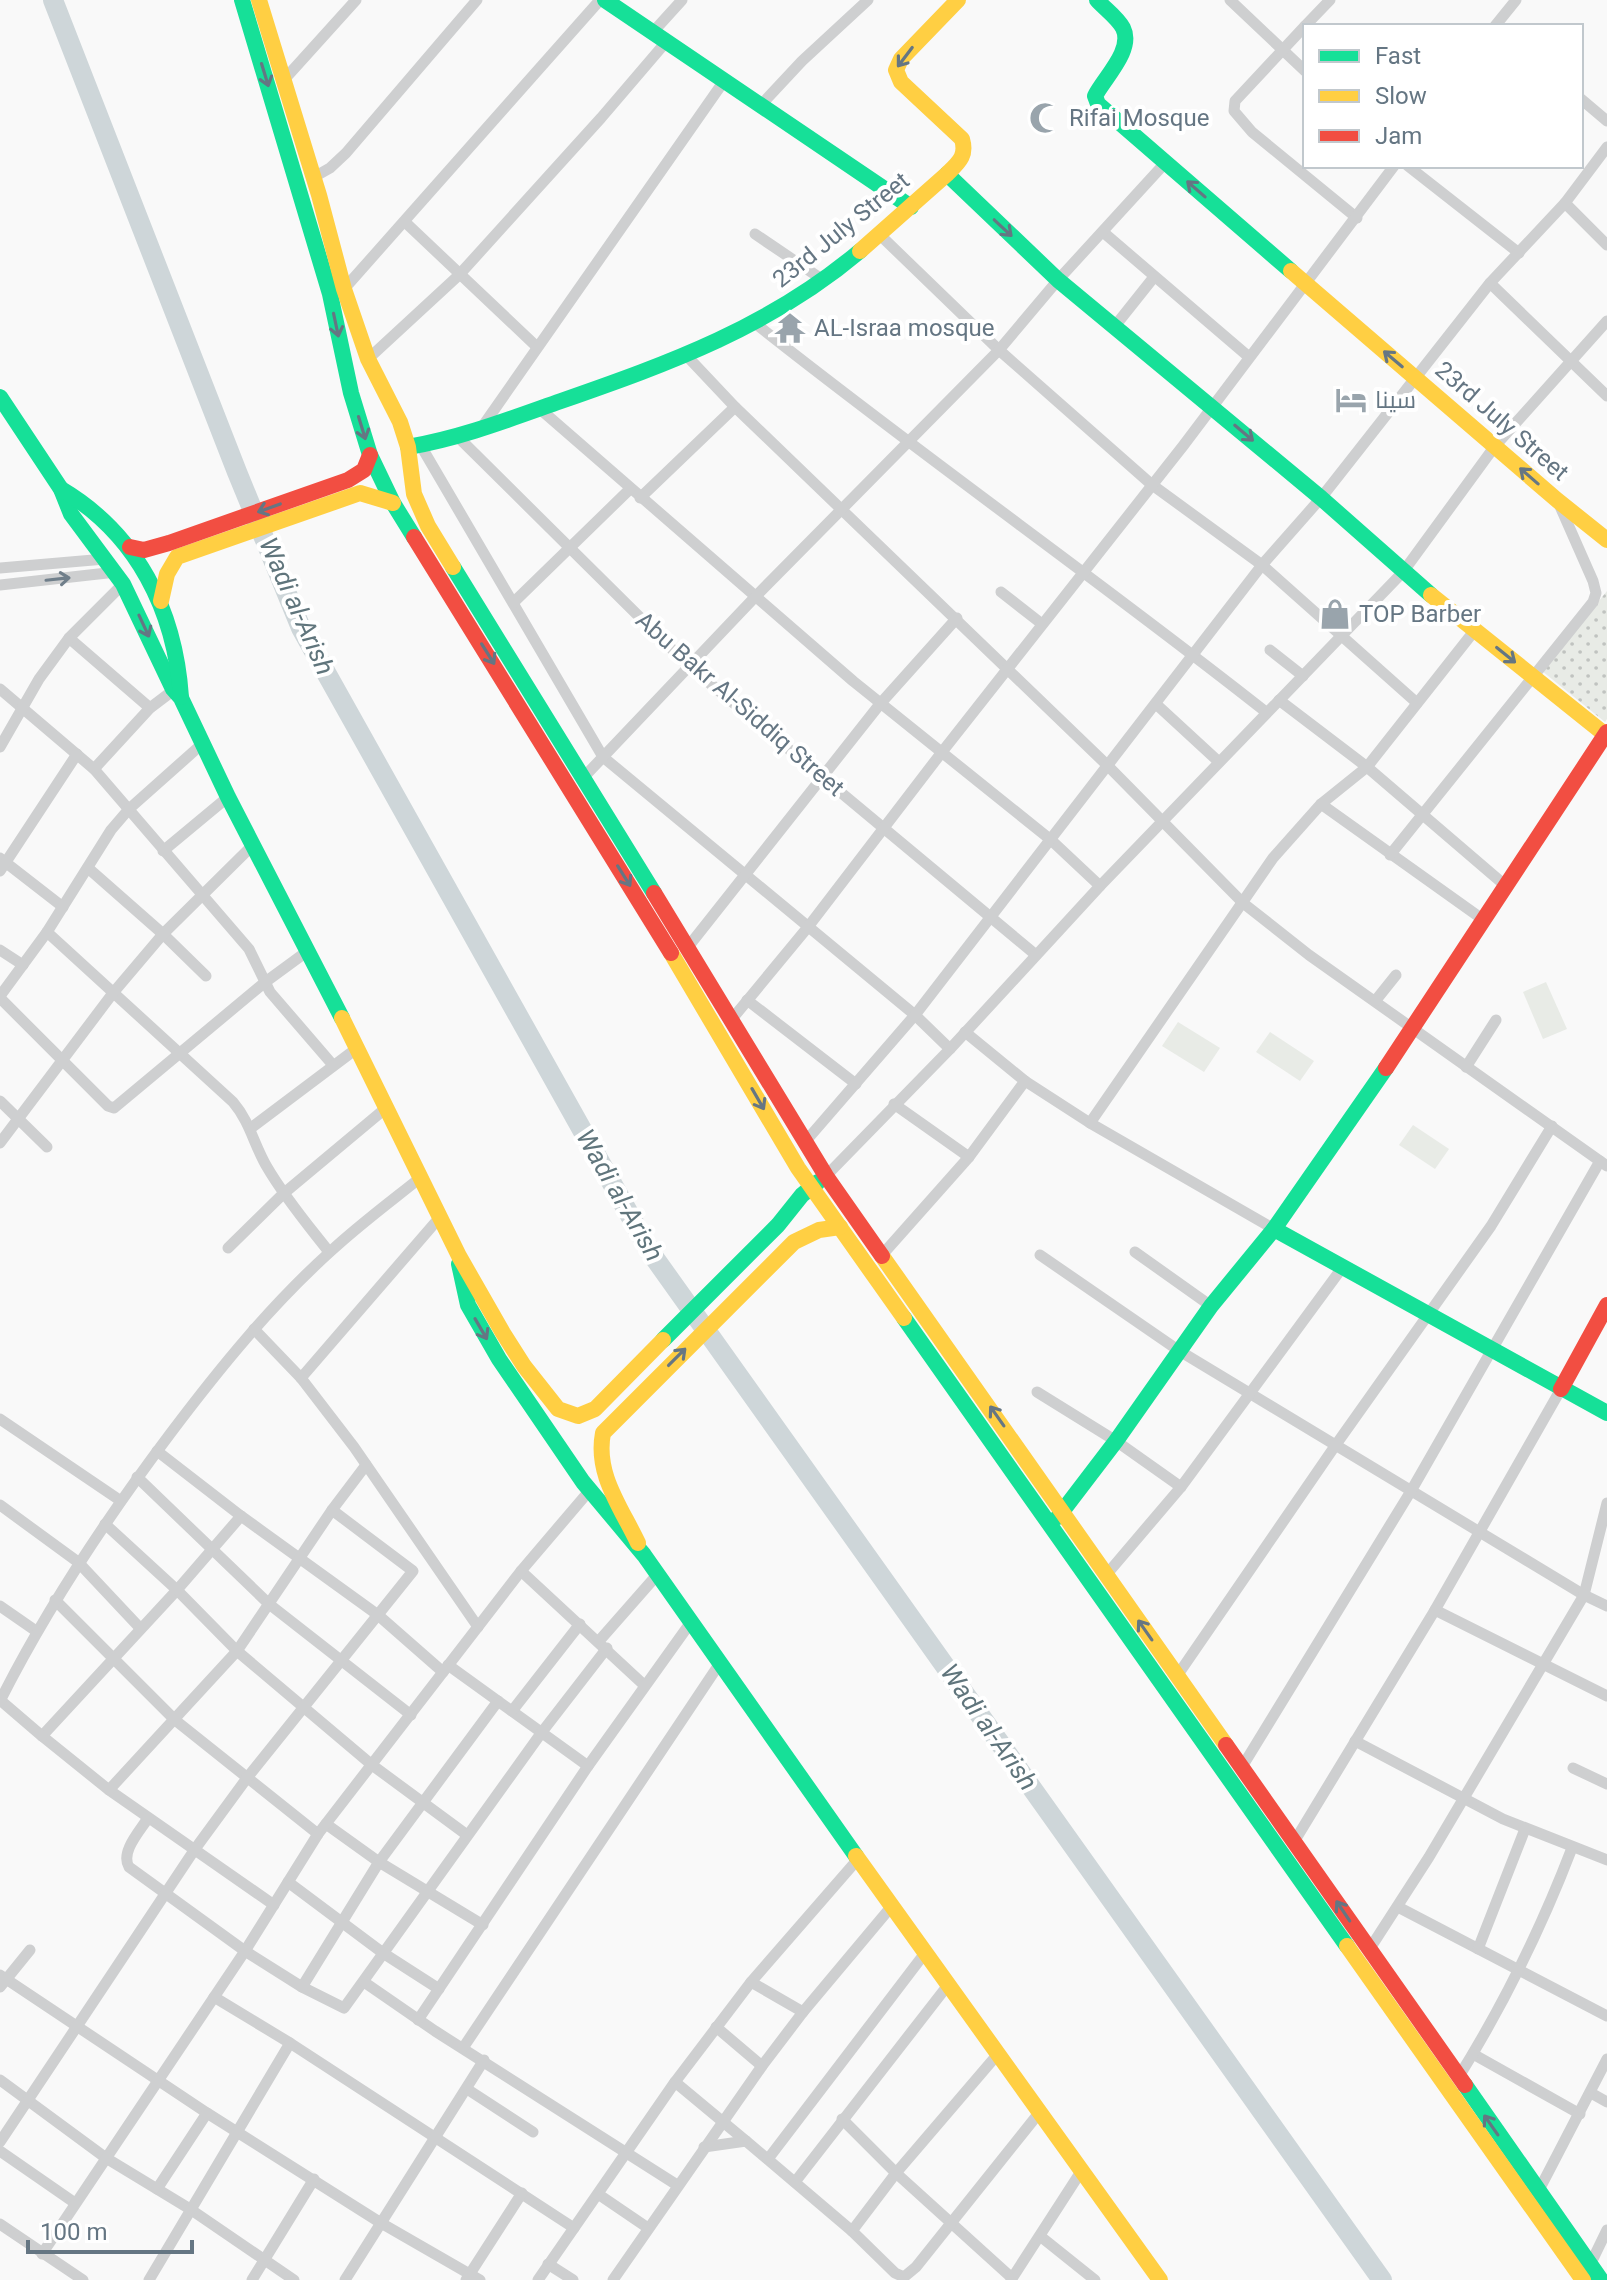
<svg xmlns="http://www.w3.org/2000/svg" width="1607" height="2280" font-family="Roboto,Cairo,sans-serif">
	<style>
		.grass { fill: #e8ebe6 }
		.garden { fill: url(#garden-dots) }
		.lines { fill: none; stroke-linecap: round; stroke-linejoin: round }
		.river { stroke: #ced6d9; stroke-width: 20 }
		.street { stroke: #cecfd0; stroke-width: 11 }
		.fast { stroke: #16e098; stroke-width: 16 }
		.slow { stroke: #ffcf43; stroke-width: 16 }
		.jam { stroke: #f24e42; stroke-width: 16 }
		.oneway { stroke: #657683 }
		.oneway2 { stroke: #707f8b }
		.labels { text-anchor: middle; stroke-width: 8; stroke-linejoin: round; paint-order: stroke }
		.poi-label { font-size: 24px; fill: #657683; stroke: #fff; text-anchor: start }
		.street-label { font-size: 24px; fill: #657683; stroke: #fff }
		.water-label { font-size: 26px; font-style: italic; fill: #60757c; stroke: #fff }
	</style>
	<defs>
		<pattern id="garden-dots" width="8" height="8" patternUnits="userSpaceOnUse" patternTransform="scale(2)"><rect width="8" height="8" fill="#e8ebe6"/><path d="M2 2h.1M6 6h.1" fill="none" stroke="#c0c3c0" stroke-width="1.8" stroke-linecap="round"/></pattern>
	</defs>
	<rect width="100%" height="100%" fill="#f9f9f9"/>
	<g class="grass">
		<path d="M1546,982L1567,1029L1543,1039L1523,992Z"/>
		<path d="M1178,1022L1220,1048L1204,1072L1162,1046Z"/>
		<path d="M1270,1032L1314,1061L1300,1081L1256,1052Z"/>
		<path d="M1413,1125L1449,1149L1435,1169L1399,1145Z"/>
	</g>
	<path class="garden" d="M1607,591V719L1605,722L1542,671Z"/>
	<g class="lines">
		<path class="river" d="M53,0L237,472L301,628L651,1253L1382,2280"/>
		<g class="street">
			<path d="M1230,0L1305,71"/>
			<path d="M1305,26L1235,101L1234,111L1252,132L1357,218"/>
			<path d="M1305,26L1330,0"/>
			<path d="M1495,26L1516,0"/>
			<path d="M653,32L682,0"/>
			<path d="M282,82L356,0"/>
			<path d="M1581,99L1607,121"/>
			<path d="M760,106L802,61L868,0"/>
			<path d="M1408,166L1519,253"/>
			<path d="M314,177L330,168L346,153L477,0"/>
			<path d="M1565,203L1607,245"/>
			<path d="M405,222L537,347"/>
			<path d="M1103,232L1249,357"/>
			<path d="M755,234L823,280"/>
			<path d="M880,235L999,350L1151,484L1262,565L1417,703"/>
			<path d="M1490,283L1607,396"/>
			<path d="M344,289L600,0"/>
			<path d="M756,324C923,457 1099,580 1266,712"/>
			<path d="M1115,326L1154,277"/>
			<path d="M685,354L735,407L1107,765L1243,903L1309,955L1607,1166"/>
			<path d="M368,359L459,275L601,118L666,42"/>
			<path d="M540,409L853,681L1051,840L1100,886"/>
			<path d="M480,430L724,81"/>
			<path d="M458,437L689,666L1036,955"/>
			<path d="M421,446L603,757L915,1015L950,1049"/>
			<path d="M640,498L735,407"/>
			<path d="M0,568L105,559"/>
			<path d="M0,585L116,572"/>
			<path d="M1001,592L1042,624"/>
			<path d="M514,602L630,489"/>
			<path d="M69,638L150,708"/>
			<path d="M1270,650L1303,676"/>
			<path d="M0,689L94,769L249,949L270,992L332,1064"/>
			<path d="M1279,700L1367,767L1507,887"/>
			<path d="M1156,704L1219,762"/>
			<path d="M0,747L39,679L69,638L123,584"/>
			<path d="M94,769L150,708L179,686"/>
			<path d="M583,778L756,596L999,350L1058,280L1166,162"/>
			<path d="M1321,804L1485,921"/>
			<path d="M163,851L228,797"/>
			<path d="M1390,855L1593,602L1596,593L1593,581L1559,504"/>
			<path d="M0,858L63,907"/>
			<path d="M88,868L163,934L206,976"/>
			<path d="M0,871L77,754"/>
			<path d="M47,932L233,1102C250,1122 254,1145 267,1167C285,1198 308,1225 329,1252"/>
			<path d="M688,947L880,704L957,618"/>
			<path d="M0,950L23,965"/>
			<path d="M0,996L47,932L111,830L129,809L202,744"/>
			<path d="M0,998L108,1106L114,1108L264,983L309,950"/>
			<path d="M747,1000L856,1084"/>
			<path d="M1376,1000L1396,975"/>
			<path d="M732,1019L808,927L942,752L1183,446L1394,166"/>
			<path d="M965,1032L1025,1081L1090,1123L1274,1229"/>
			<path d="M1466,1067L1496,1020"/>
			<path d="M0,1101L47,1147"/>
			<path d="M894,1104L969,1157"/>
			<path d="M1090,1123L1273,858L1321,804L1367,767L1475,630"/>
			<path d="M251,1128L356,1049"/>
			<path d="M805,1142L915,1015L1262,565L1321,498L1490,283L1565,203L1607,147"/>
			<path d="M0,1143L113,993L163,934L253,845"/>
			<path d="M826,1176L950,1049L1100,886L1403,572L1495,446L1607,321"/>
			<path d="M228,1248L283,1194L386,1108"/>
			<path d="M1135,1252L1211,1306"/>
			<path d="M882,1255L969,1157L1025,1081"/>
			<path d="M1040,1255L1178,1350L1584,1595L1607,1606"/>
			<path d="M254,1329L301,1378L354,1447L478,1627"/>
			<path d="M301,1378L440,1217"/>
			<path d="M1037,1392L1116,1441L1181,1487"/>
			<path d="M0,1419L121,1501"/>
			<path d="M157,1451L241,1516L378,1615L443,1672"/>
			<path d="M137,1477L269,1604L411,1715"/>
			<path d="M0,1505L78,1562L140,1628"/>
			<path d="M332,1510L366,1465"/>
			<path d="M241,1516L177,1590L42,1736L109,1790L274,1905"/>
			<path d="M105,1524L177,1590L237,1651L372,1765L467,1835"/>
			<path d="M521,1571L644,1685"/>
			<path d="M1107,1574L1181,1487L1342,1268"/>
			<path d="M55,1600L175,1720L318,1834"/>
			<path d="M0,1606L36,1631"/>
			<path d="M1435,1610L1607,1696"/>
			<path d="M599,1641L657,1575"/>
			<path d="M448,1665L588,1766"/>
			<path d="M1177,1676L1335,1446L1491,1226L1552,1126"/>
			<path d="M0,1700L42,1736"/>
			<path d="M0,1701C48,1606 106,1519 170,1434C219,1369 270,1306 331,1251C359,1225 390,1202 420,1178"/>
			<path d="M512,1711L580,1624"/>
			<path d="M1355,1741L1503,1819L1607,1860"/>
			<path d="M1242,1767L1411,1491L1600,1161"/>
			<path d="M1573,1768L1607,1784"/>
			<path d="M148,1818C140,1831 120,1852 129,1867L245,1951L302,1987L344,2008L542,1732L607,1648"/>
			<path d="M326,1824L379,1862L483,1925"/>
			<path d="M1294,1842L1435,1610L1561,1389"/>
			<path d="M288,1882L383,1953L439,1989"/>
			<path d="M1398,1907L1607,2016"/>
			<path d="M1478,1949L1525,1829"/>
			<path d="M1369,1950L1429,1857L1584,1595L1607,1503"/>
			<path d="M0,1975L207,2113L381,2223L480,2280"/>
			<path d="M364,1982L435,2031L677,2185"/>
			<path d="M751,1982L803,2012"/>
			<path d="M0,1987L30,1950"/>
			<path d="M302,1987L379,1862L498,1701"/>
			<path d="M214,1997L290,2043L574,2228"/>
			<path d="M418,2020L588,1766L691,1622"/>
			<path d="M716,2027L762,2066"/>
			<path d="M463,2048L720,1663"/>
			<path d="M1473,2054L1580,2114"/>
			<path d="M1458,2078C1504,2004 1541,1929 1572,1848"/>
			<path d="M0,2080L106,2158L190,2209L294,2280"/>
			<path d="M675,2082L746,2141"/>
			<path d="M467,2089L533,2132"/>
			<path d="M1591,2093L1607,2102"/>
			<path d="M842,2119L896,2173L1012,2278"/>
			<path d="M0,2142L195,1849L247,1778L413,1571L332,1510L237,1651L109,1790"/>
			<path d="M704,2147L746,2141L852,2231L895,2273L904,2277L916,2267L1039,2113"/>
			<path d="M0,2151L75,2203"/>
			<path d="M768,2159L925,1953"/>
			<path d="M795,2182L948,1985"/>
			<path d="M157,2189L207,2113"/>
			<path d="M1538,2192L1607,2059"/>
			<path d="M598,2194L648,2228"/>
			<path d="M0,2224L83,2280"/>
			<path d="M852,2231L896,2173L997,2055"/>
			<path d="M1040,2236L1095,2280"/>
			<path d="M42,2254L245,1951L318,1834L521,1571L590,1490"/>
			<path d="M548,2264L573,2280"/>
			<path d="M1590,2265L1607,2230"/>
			<path d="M149,2280L290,2043"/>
			<path d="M252,2280L314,2179"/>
			<path d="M345,2280L484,2060"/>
			<path d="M466,2280L522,2193"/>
			<path d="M538,2280L675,2082L751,1982L858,1859"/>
			<path d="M613,2280L762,2066L803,2012L891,1907"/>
			<path d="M1011,2280L1082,2170"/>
		</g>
		<g class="fast">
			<path d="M242,0L330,294L351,393L370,455L393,503L414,537"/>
			<path d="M605,0L911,207"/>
			<path d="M1097,0C1105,9 1117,17 1123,28C1134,50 1104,78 1095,96L1098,104L1291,271"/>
			<path d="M947,174L1058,280L1321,498L1431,595"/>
			<path d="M0,397L61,489L71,514L123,584L173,689L181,698L228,797L342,1018"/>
			<path d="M408,447C461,438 510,419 561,401C670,363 770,327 860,251"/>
			<path d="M61,489C137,534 175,610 181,697"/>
			<path d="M453,567L654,893"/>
			<path d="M1274,1229L1607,1413"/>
			<path d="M459,1264L468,1305L499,1359L583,1482L644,1555L856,1856"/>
			<path d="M904,1318L1347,1946"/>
			<path d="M663,1340L778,1225L802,1195L818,1182"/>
			<path d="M1058,1517L1116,1441L1211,1306L1274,1229L1386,1068"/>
			<path d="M1465,2085L1601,2280"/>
		</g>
		<g class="slow">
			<path d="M259,0L319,195L344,289L368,359L400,422L408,447L414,494L428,526L453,567"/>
			<path d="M860,251L947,174C959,162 967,156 962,139L901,82L896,70L901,59L958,0"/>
			<path d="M1291,271L1557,500L1607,540"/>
			<path d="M1431,595L1607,736"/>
			<path d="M161,601L167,574L177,557L360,493L393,503"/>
			<path d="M671,953L798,1168L904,1318"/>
			<path d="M342,1018L459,1256L503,1333L524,1366L558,1409L578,1416L595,1409L663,1340"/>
			<path d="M882,1256L1226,1745"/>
			<path d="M638,1543C621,1507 595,1474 603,1433L794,1242L819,1230L840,1227"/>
			<path d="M856,1856L1160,2280"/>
			<path d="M1347,1946L1583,2280"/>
		</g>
		<g class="jam">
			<path d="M414,537L671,953"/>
			<path d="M130,547L144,550L169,543L348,480L364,470L370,455"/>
			<path d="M654,893L826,1176L882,1256"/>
			<path d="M1386,1068L1607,732"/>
			<path d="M1561,1389L1607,1305"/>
			<path d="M1226,1745L1465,2085"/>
		</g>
	</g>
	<defs><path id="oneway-shaft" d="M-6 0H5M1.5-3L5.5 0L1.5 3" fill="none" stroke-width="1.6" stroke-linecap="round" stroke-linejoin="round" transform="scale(2)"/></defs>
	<g class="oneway">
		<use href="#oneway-shaft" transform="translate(905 57) rotate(127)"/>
		<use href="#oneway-shaft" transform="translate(265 75) rotate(73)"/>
		<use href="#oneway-shaft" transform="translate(1196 189) rotate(-139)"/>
		<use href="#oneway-shaft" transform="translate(1003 228) rotate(43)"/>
		<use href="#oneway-shaft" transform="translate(336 325) rotate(78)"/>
		<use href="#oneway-shaft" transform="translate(1393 359) rotate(-140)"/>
		<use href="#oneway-shaft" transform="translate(362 428) rotate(73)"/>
		<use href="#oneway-shaft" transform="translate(1244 433) rotate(40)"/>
		<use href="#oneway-shaft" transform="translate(1529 476) rotate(-139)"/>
		<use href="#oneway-shaft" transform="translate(269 508) rotate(160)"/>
		<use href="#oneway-shaft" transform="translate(144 626) rotate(65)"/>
		<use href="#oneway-shaft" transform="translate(488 654) rotate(58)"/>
		<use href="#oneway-shaft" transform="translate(1506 655) rotate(39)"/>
		<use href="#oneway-shaft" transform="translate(624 876) rotate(58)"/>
		<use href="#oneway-shaft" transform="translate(758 1099) rotate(60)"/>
		<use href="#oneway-shaft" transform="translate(481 1329) rotate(60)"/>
		<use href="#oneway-shaft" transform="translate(677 1357) rotate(-45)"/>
		<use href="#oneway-shaft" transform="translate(997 1416) rotate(-125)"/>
		<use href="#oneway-shaft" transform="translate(1145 1630) rotate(-125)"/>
		<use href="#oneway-shaft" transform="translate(1343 1911) rotate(-124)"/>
		<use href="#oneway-shaft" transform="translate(1491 2125) rotate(-125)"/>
	</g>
	<use class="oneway2" href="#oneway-shaft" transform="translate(58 579) rotate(-6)"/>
	<defs>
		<symbol id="mosque-bare" viewBox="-9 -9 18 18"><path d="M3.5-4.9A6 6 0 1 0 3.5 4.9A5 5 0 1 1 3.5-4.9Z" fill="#99a4ac" stroke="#fff" stroke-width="2.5" paint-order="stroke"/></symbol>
		<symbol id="temple-bare" viewBox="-9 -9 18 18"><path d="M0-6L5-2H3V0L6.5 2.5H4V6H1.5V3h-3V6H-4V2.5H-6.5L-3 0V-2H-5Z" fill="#99a4ac" stroke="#fff" stroke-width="2.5" paint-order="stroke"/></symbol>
		<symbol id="hotel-bare" viewBox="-9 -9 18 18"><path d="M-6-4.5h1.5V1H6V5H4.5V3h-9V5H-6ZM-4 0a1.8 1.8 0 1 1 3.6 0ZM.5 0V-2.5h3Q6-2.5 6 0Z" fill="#99a4ac" stroke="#fff" stroke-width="2.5" paint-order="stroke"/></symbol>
		<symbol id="shop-bare" viewBox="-9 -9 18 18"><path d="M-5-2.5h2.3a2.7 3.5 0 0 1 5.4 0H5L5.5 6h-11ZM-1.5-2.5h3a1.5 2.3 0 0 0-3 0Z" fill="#99a4ac" stroke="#fff" stroke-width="2.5" paint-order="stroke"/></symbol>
	</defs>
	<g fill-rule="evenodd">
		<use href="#mosque-bare" x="1023" y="96" width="44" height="44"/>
		<use href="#temple-bare" x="768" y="306" width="44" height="44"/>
		<use href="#hotel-bare" x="1329" y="378" width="44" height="44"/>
		<use href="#shop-bare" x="1313" y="592" width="44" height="44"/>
	</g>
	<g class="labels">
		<g class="poi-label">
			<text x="1069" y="126">Rifai Mosque</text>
			<text x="814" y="336">AL-Israa mosque</text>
			<text x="1375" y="408">سينا</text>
			<text x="1359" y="622">TOP Barber</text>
		</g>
		<g class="street-label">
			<text transform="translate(841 230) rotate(-39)" y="8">23rd July Street</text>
			<text transform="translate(1502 421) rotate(41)" y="8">23rd July Street</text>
			<text transform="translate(740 704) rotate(41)" y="8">Abu Bakr Al-Siddiq Street</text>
		</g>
		<g class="water-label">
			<text transform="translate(297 606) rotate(66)" y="9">Wadi al-Arish</text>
			<text transform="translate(620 1195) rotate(60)" y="9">Wadi al-Arish</text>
			<text transform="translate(989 1727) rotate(55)" y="9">Wadi al-Arish</text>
		</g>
	</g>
	<rect x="1303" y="24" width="280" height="144" fill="#ffffff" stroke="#c1c8cd" stroke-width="2"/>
	<rect x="1319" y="50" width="40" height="12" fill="#16e098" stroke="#c1c8cd" stroke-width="2"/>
	<text x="1375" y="64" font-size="24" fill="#657683">Fast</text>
	<rect x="1319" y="90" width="40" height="12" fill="#ffcf43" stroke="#c1c8cd" stroke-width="2"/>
	<text x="1375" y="104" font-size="24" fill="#657683">Slow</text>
	<rect x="1319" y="130" width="40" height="12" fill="#f24e42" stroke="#c1c8cd" stroke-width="2"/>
	<text x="1375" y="144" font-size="24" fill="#657683">Jam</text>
	<path d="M28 2240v12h164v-12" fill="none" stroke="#657683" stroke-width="4"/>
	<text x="40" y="2240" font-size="24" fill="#657683" stroke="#ffffff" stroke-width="6" paint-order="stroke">100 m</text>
</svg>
